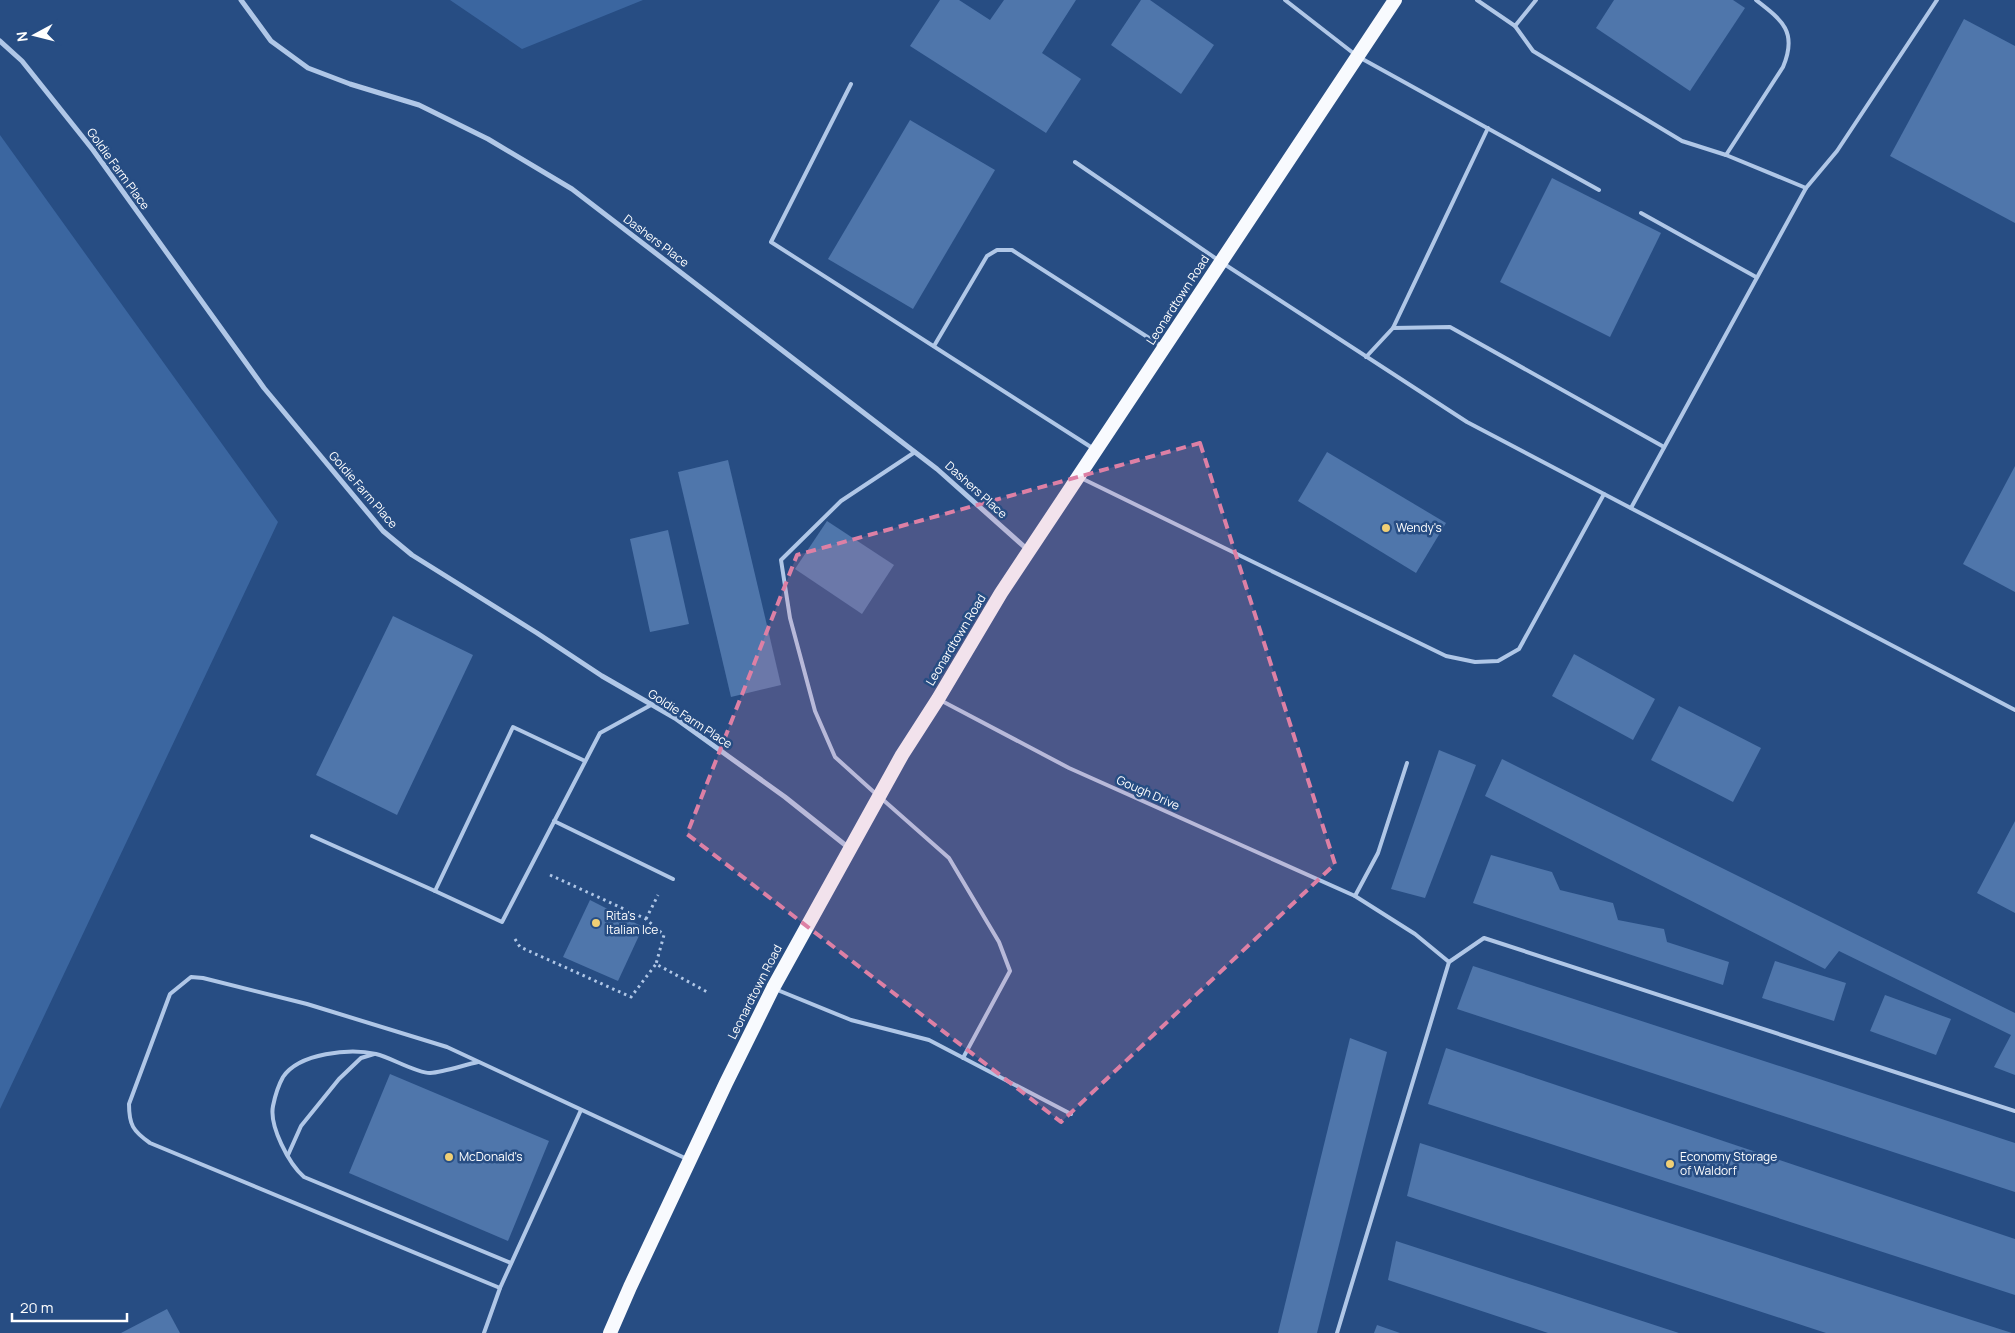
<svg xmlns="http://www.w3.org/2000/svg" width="2015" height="1333" font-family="Manrope,sans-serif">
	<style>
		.green { fill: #3b66a0 }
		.building { fill: #4f76ab }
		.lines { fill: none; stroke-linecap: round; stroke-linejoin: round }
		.path { stroke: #b0c7e7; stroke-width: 3; stroke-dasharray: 2.5 4; stroke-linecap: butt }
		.service { stroke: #b0c7e7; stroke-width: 4 }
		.minor { stroke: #b0c7e7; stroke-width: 5 }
		.trunk { stroke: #f8fafe; stroke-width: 14 }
		.marked { fill: #dd80a5; fill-opacity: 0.2; stroke: #dd80a5; stroke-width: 4; stroke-dasharray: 10 6; stroke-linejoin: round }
		.poi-dot { fill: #f0cf75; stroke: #274d83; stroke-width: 2 }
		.labels { text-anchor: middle; stroke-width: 5; stroke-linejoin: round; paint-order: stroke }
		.street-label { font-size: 12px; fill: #fff; stroke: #274d83 }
		.poi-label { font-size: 12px; fill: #fff; stroke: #274d83; text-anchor: start }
	</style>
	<rect width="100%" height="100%" fill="#274d83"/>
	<g class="green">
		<path d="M450,0H643L522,49Z"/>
		<path d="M0,135L278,522L0,1109Z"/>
	</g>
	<g class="building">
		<path d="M940,0H959L990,20L1004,0H1076L1042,53L1081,79L1046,133L910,46Z"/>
		<path d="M1141,0H1150L1214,45L1181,94L1111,45Z"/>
		<path d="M1614,0H1733L1745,8L1690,91L1596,28Z"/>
		<path d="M1964,19L2015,46V223L1890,156Z"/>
		<path d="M910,120L995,170L913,309L828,259Z"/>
		<path d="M1552,178L1661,233L1610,337L1500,282Z"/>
		<path d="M1327,452L1446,523L1416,573L1298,501Z"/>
		<path d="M728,460L781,685L731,697L678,472Z"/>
		<path d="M2015,466V592L1963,564Z"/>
		<path d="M827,521L894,565L862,614L795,569Z"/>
		<path d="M668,530L689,624L650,632L630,539Z"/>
		<path d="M393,616L473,655L397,815L316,775Z"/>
		<path d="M1574,654L1655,699L1633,740L1552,696Z"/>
		<path d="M1679,706L1761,748L1733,802L1651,760Z"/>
		<path d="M1439,750L1476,765L1425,898L1391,889Z"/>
		<path d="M1502,759L2015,1013V1075L1994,1067L2011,1035L1839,951L1825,969L1485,796Z"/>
		<path d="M2015,821V913L1977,893Z"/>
		<path d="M1491,855L1552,872L1560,890L1613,903L1618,920L1664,929L1667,942L1729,962L1723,985L1473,903Z"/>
		<path d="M590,900L643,927L618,981L563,957Z"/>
		<path d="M1775,961L1846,983L1834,1021L1762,998Z"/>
		<path d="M1473,966L2015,1143V1192L1457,1009Z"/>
		<path d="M1885,995L1951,1019L1936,1055L1870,1031Z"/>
		<path d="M1350,1038L1387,1052L1317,1333H1278Z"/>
		<path d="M1446,1048L2015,1239V1295L1428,1104Z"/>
		<path d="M390,1074L549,1141L508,1241L349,1173Z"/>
		<path d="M1420,1143L2012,1333H1826L1407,1196Z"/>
		<path d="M1396,1241L1679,1333H1548L1388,1280Z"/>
		<path d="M167,1309L180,1333H121Z"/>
		<path d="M1377,1325L1400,1333H1374Z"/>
	</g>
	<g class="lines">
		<g class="path">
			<path d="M550,875L646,919L664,935L656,964L709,993"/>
			<path d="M646,919L658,895"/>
			<path d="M515,939L520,947L631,997L656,964"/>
		</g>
		<g class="service">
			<path d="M1285,0L1357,56L1599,190"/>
			<path d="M1477,0L1515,26L1536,0"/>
			<path d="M1756,0C1782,20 1798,32 1783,67L1726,155L1806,188"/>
			<path d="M1515,26L1533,51L1682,141L1726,155"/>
			<path d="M851,84L771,242L1094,449"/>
			<path d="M1075,162L1221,262L1467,422L2015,710"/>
			<path d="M1641,213L1756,277"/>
			<path d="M1393,328L1488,128"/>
			<path d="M934,346L987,256L997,250H1012L1163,347"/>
			<path d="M1366,357L1393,328L1450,327L1664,447"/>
			<path d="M1081,478L1446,656L1475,662L1498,661L1519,649L1604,494"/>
			<path d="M1631,508L1806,188L1837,151L1937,0"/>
			<path d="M940,700L1069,768L1355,896L1415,934L1449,962"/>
			<path d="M876,794L835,757L815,711L790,618L781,560L841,501L915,452"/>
			<path d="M881,798L949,858L999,942L1010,971L963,1058"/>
			<path d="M554,821L673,879"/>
			<path d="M312,836L435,891L513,727L585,761"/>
			<path d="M435,891L502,922L600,733L651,705"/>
			<path d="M1355,896L1378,853L1407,763"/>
			<path d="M775,989L851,1020L929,1040L1071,1114"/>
			<path d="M478,1062C464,1065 444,1072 430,1073C416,1073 390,1057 376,1054C350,1048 299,1053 283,1077C278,1086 275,1096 273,1106C269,1126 289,1164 304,1177L511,1263"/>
			<path d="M288,1155L301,1126L339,1079L361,1058L374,1054"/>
			<path d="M500,1288L150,1143C133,1131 129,1125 129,1104L170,994L191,977L203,978L307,1004L447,1047L687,1159"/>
			<path d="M484,1333L500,1288L581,1110"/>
			<path d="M1337,1333L1449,962L1484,938L2015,1111"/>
		</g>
		<g class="minor">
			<path d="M241,0L271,41L308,68L350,84L419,105L488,139L572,189L937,469L1028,550"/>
			<path d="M0,41L22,61L93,150L264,388L383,531L412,555L537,633L602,676L675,718L785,797L849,848"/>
		</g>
		<path class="trunk" d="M610,1333L630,1287L726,1083L773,988L902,755L938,699L1001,593L1395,0"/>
	</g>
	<path class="marked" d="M1200,443L1335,864L1061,1122L687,834L797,555Z"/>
	<g class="poi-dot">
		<circle cx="1386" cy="528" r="5"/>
		<circle cx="596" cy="923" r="5"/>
		<circle cx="449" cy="1157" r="5"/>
		<circle cx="1670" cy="1164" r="5"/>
	</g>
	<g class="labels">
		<g class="street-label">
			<text transform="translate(118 169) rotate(54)" y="4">Goldie Farm Place</text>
			<text transform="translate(656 241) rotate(37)" y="4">Dashers Place</text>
			<text transform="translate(1178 300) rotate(-57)" y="4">Leonardtown Road</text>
			<text transform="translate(363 490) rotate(49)" y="4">Goldie Farm Place</text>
			<text transform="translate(976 490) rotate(42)" y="4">Dashers Place</text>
			<text transform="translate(956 640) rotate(-59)" y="4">Leonardtown Road</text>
			<text transform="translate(690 719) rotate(33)" y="4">Goldie Farm Place</text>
			<text transform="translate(1148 793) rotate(24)" y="4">Gough Drive</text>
			<text transform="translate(755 992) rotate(-63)" y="4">Leonardtown Road</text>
		</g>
		<g class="poi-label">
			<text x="1396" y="532">Wendy's</text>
			<text x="606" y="920">Rita's<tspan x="606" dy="14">Italian Ice</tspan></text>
			<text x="459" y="1161">McDonald's</text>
			<text x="1680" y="1161">Economy Storage<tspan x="1680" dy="14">of Waldorf</tspan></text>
		</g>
	</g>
	<g transform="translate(35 35) rotate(263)" stroke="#274d83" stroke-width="4" paint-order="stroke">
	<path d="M0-4L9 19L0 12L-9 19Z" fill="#ffffff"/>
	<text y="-8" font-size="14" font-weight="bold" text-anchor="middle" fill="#ffffff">N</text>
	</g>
	<path d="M12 1313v8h115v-8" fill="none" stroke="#ffffff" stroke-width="2.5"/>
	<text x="20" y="1313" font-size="15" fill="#ffffff" stroke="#274d83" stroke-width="4" paint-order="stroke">20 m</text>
</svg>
